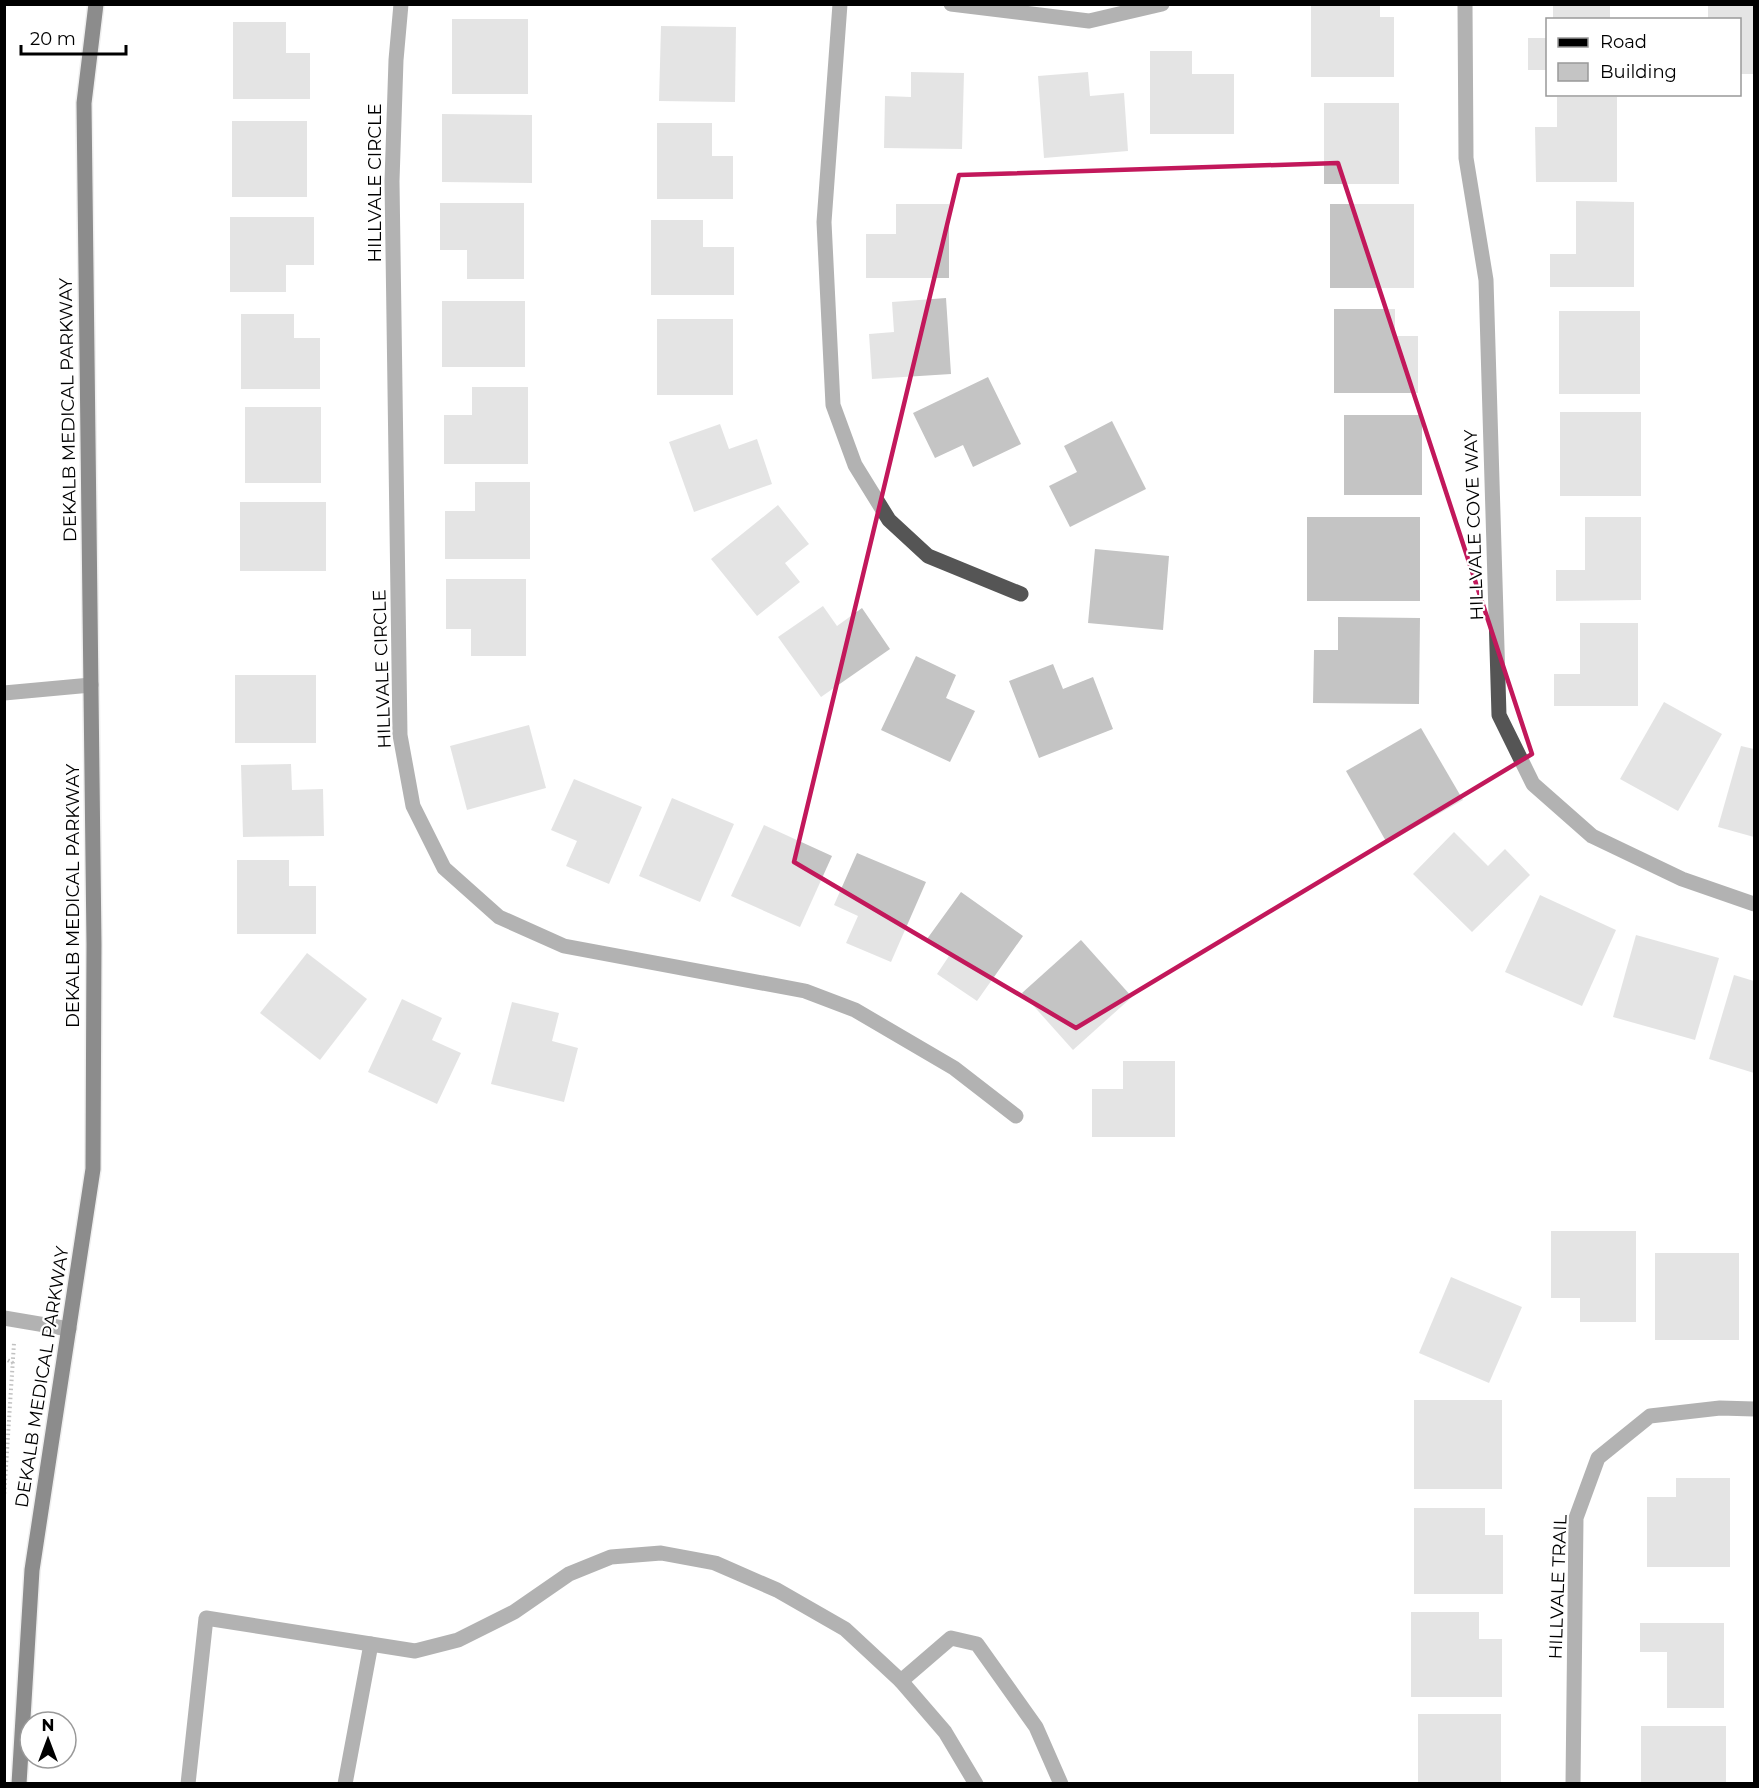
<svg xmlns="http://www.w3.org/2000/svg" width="1759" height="1788" font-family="Montserrat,sans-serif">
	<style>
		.building { fill: #c4c4c4 }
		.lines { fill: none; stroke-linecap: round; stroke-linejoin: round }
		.major-casing { stroke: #dbdbdb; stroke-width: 18 }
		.path { stroke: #777; stroke-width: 4; stroke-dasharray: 1.5 3; stroke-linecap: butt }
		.minor { stroke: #555; stroke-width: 15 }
		.major { stroke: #000; stroke-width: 15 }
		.marked { fill: none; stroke: #c2185b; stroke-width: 4.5; stroke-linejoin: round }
		.labels { text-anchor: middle; stroke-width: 4.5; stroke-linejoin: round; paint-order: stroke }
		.street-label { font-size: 18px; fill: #000; stroke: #fff }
	</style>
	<rect width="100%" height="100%" fill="#fff"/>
	<g class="building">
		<path d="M1311,4H1380V17H1394V77H1311Z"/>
		<rect x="1553" y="4" width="57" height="16"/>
		<path d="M1708,4H1754V74H1740V20H1708Z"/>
		<rect x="452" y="19" width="76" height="75"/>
		<path d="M233,22H286V53H310V99H233Z"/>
		<path d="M661,26L736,27L735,102L659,101Z"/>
		<rect x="1528" y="38" width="20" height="32"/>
		<path d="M1150,51H1192V74H1234V134H1150Z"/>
		<path d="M911,72L964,73L962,149L884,148L885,96L911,97Z"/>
		<path d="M1088,72L1090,96L1124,93L1128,151L1044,158L1038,76Z"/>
		<path d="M1557,97H1617V182H1536L1535,127H1557Z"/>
		<rect x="1324" y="103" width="75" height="81"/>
		<path d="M442,114L532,115V183L442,182Z"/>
		<rect x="232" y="121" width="75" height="76"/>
		<path d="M657,123H712V156H733V199H657Z"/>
		<path d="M1576,201L1634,202V287H1550V254H1576Z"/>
		<path d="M440,203H524V279H467V250H440Z"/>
		<path d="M896,204H949V278H866V234H896Z"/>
		<rect x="1330" y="204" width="84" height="84"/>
		<path d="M230,217H314V265H286V292H230Z"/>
		<path d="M651,220H703V247H734V295H651Z"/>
		<path d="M946,298L951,374L872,379L869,334L894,332L892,302Z"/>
		<rect x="442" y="301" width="83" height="66"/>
		<path d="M1334,309H1395V336H1418V393H1334Z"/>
		<rect x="1559" y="311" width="81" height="83"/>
		<path d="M241,314H294V338H320V389H241Z"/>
		<rect x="657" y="319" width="76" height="76"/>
		<path d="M988,377L1021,444L973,467L963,445L935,458L913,413Z"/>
		<path d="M472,387H528V464H444V415H472Z"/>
		<rect x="245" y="407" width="76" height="76"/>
		<rect x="1560" y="412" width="81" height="84"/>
		<rect x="1344" y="415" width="78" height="80"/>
		<path d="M1112,421L1146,489L1070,527L1049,486L1077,472L1064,446Z"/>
		<path d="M720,424L729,449L757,439L772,484L694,512L669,442Z"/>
		<path d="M475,482H530V559H445V511H475Z"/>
		<rect x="240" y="502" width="86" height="69"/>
		<path d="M778,505L809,544L785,563L800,582L757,616L711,559Z"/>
		<rect x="1307" y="517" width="113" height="84"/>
		<path d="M1585,517H1641V600L1556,601V570H1585Z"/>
		<path d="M1095,549L1169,556L1163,630L1088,623Z"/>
		<path d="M446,579H526V656H471V629H446Z"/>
		<path d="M823,606L837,626L862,608L890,649L821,697L778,637Z"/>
		<path d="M1338,617L1420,618L1419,704L1313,703L1314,650H1338Z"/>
		<path d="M1580,623H1638V706H1554V674H1580Z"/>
		<path d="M916,656L956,675L946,698L975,711L950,762L881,730Z"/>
		<path d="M1053,664L1063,689L1093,677L1113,729L1039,758L1009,681Z"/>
		<rect x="235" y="675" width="81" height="68"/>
		<path d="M1664,702L1722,734L1678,811L1620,779Z"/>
		<path d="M529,725L546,788L467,810L450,746Z"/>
		<path d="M1421,728L1463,800L1387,843L1346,771Z"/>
		<path d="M1741,746L1754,749V837L1718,827Z"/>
		<path d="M291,764L292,790L323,789L324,836L243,837L241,765Z"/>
		<path d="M574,779L642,807L609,884L566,866L577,841L551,830Z"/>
		<path d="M672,798L734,824L700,902L639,876Z"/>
		<path d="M764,825L832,856L800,927L731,896Z"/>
		<path d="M1454,832L1488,866L1505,849L1530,875L1472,932L1413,874Z"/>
		<path d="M857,853L926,882L891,962L846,943L858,916L834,905Z"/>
		<path d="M237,860H289V886H316V934H237Z"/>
		<path d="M961,892L1023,936L977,1001L937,974L949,956L927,939Z"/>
		<path d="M1540,895L1616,930L1582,1006L1505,972Z"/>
		<path d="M1636,935L1719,958L1695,1040L1613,1017Z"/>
		<path d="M1081,940L1132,997L1073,1050L1022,993Z"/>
		<path d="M307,953L367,999L320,1060L260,1013Z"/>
		<path d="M1734,975L1754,981V1073L1709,1059Z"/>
		<path d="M402,999L442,1018L432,1040L461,1053L437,1104L368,1072Z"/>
		<path d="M512,1002L559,1013L552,1041L578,1048L564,1102L491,1084Z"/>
		<path d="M1123,1061H1175V1137H1092V1089H1123Z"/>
		<path d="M1551,1231H1636V1322H1580V1298H1551Z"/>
		<rect x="1655" y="1253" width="84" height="87"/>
		<path d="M1451,1277L1522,1307L1489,1383L1419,1353Z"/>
		<rect x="1414" y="1400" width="88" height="89"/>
		<path d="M1676,1478H1730V1567H1647V1497H1676Z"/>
		<path d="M1414,1508H1485V1535H1503V1594H1414Z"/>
		<path d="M1411,1612H1479V1639H1502V1697H1411Z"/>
		<path d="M1640,1623H1724V1708H1667V1652H1640Z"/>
		<rect x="1418" y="1714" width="83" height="70"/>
		<rect x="1641" y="1726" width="85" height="58"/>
	</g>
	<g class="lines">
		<defs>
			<path id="major" d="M19,1784L32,1570L93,1169L94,944L84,103L96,4"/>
		</defs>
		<use href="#major" class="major-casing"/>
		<g class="path">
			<path d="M4,1358L13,1363"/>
			<path d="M4,1498L14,1343"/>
		</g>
		<g class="minor">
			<path d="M401,4L396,60L392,181L400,735L413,806L444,868L499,917L564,946L805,991L855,1010L954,1068L1016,1116"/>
			<path d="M840,4L824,222L833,405L855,465L889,520L928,556L1021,594"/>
			<path d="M951,4L1089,21L1162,4"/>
			<path d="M1465,4L1466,158L1486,280L1499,715L1533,784L1592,836L1682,879L1754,904"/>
			<path d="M4,693L91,685"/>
			<path d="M4,1318L69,1329"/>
			<path d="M901,1681L951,1638L977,1644L1036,1727L1061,1784"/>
			<path d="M188,1784L206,1618L415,1651L458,1640L514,1612L569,1574L611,1557L661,1553L715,1563L777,1590L845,1629L901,1681L945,1732L976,1784"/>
			<path d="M345,1784L371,1644"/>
			<path d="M1573,1784L1576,1518L1598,1458L1650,1416L1720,1408L1754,1409"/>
		</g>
		<use href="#major" class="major"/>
	</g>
	<path d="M0 0H1759V1788H0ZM1338,163L1532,754L1076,1028L794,862L959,175Z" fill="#fff" fill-opacity=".55" fill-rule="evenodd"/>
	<path class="marked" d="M1338,163L1532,754L1076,1028L794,862L959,175Z"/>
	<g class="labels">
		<g class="street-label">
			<text transform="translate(375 183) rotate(-90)" y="6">HILLVALE CIRCLE</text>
			<text transform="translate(68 410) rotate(-91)" y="6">DEKALB MEDICAL PARKWAY</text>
			<text transform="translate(1474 525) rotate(-92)" y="6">HILLVALE COVE WAY</text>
			<text transform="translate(382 669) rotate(-92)" y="6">HILLVALE CIRCLE</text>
			<text transform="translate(73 896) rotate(-90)" y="6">DEKALB MEDICAL PARKWAY</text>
			<text transform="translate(42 1377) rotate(-81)" y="6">DEKALB MEDICAL PARKWAY</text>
			<text transform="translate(1558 1587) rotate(-88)" y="6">HILLVALE TRAIL</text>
		</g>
	</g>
	<rect width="1759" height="1788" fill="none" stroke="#000000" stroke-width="12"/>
	<rect x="1546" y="18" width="195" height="78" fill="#ffffff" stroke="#999999" stroke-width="1.5"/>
	<rect x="1558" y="38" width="30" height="9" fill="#000000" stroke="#999999" stroke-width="1.5"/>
	<text x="1600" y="48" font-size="18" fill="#000000">Road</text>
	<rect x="1558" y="63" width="30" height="18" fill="#c4c4c4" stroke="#999999" stroke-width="1.5"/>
	<text x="1600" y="78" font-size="18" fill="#000000">Building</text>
	<g transform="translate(48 1740)"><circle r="28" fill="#ffffff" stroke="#999999" stroke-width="1.5"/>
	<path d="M0-4.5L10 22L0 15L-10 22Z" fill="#000000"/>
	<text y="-9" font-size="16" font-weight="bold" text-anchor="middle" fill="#000000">N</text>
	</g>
	<path d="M21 45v9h105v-9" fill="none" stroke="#000000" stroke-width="3"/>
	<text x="30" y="45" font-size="18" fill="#000000" stroke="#ffffff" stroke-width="4.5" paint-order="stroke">20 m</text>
</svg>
